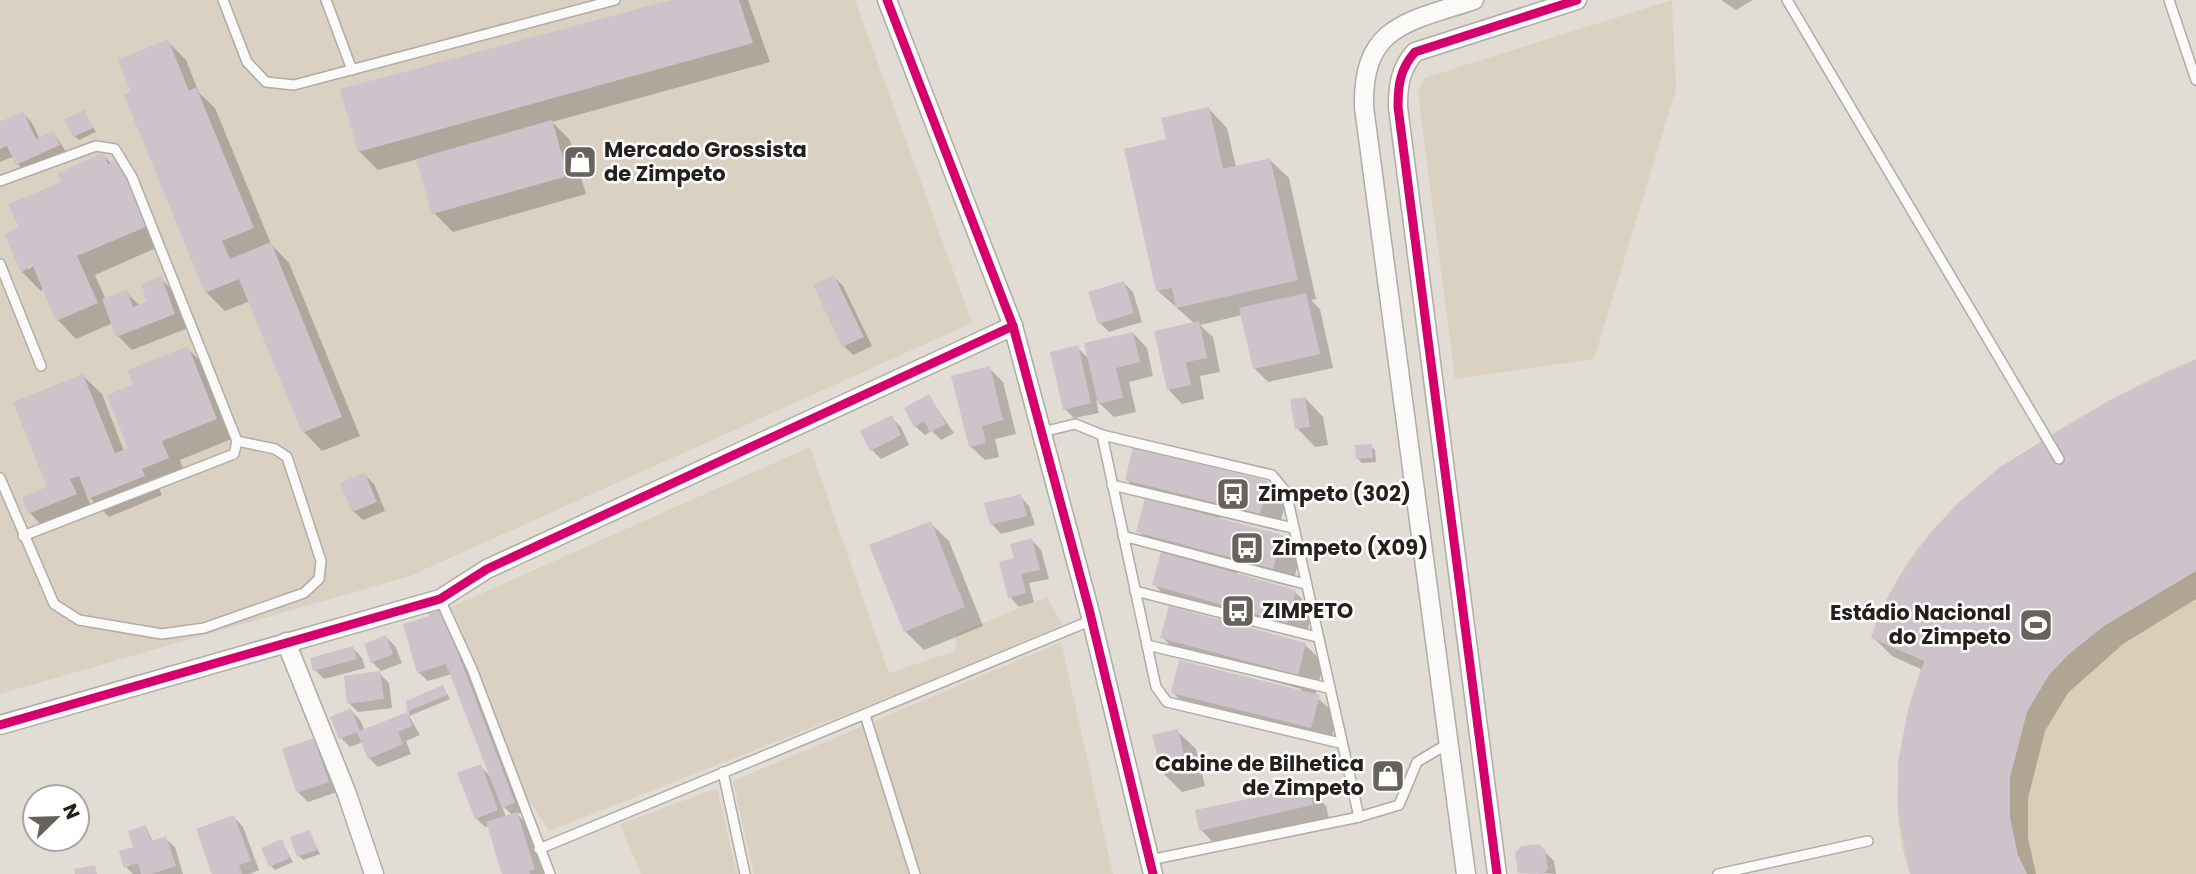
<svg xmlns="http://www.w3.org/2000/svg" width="2196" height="874" font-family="Poppins,sans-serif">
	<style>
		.built { fill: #dbd1c3 }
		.green { fill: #dccdb7 }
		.shadow { fill: #0003; fill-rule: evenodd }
		.building { fill: #ccc4ca }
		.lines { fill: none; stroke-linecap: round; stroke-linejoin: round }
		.service-casing { stroke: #b0aca5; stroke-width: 12 }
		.minor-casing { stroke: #b0aca5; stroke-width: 21 }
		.service { stroke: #fafaf9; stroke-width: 9 }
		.minor { stroke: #fafaf9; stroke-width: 18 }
		.cycleway-casing { stroke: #fff; stroke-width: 13 }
		.cycleway { stroke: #d6006c; stroke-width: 9 }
		.labels { text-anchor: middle; stroke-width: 5; stroke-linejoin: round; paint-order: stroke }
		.poi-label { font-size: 21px; font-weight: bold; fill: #24201b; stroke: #fff; text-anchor: start }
	</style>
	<rect width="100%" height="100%" fill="#e1dcd4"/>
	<g class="built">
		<path d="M0,0H855L972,323L410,576L0,694Z"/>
		<path d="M1672,0L1676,89L1594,359L1455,379L1418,93L1424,78Z"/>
		<path d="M810,447L889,673L955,651L956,634L1047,597L1062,625L923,684L549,831L522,790L504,746L478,667L451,607Z"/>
		<path d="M1061,642L1113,874H754L733,781Z"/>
		<path d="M717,788L737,874H641L620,824Z"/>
	</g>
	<path class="green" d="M2196,359V874H1910C1885,803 1902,730 1923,661L1871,638C1906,531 1990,470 2082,416C2119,395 2157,374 2196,359Z"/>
	<g class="shadow">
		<path d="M678,0H748L770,62L552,122L570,140L586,194L453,232L434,213L418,159L378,170L359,151Z"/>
		<path d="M1721,0H1753L1736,10Z"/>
		<path d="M167,41L186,60L199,93L215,108L271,244L289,263L360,436L322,451L304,432L250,301L225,311L206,292L134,93Z"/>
		<path d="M1209,109L1227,128L1236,167L1270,160L1289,178L1316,299L1311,300L1320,309L1333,368L1268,382L1254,368L1242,315L1200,325L1213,337L1220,372L1200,376L1204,399L1182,404L1168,389L1195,324L1158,291L1169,141Z"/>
		<path d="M84,112L96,132L79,140L74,136Z"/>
		<path d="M23,113L32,123L40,140L54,133L68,155L26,174L12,157L0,162V122Z"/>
		<path d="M103,155L112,164L119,161L138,180L165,244L95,275L106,300L126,292L140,306L150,302L160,278L174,292L188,328L132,350L118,336L113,323L76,339L58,320L44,288L41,291L22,272L6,235L21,228L63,183ZM40,260L28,270V266Z"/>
		<path d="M834,277L843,286L872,346L853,355L844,346Z"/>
		<path d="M1124,283L1133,292L1142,322L1109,332L1100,323Z"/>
		<path d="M1133,333L1147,348L1153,376L1129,382L1136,412L1114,417L1096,400L1099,413L1074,418L1065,409L1077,347L1089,359Z"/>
		<path d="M187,348L206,367L234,438L180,460L186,477L159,488L162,495L109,517L86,494L94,513L48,532L30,513L49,488L83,376L102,394L124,451L130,449L135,386Z"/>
		<path d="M2196,361V599L2123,644L2068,693L2045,731L2028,798V838L2036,874H1912L1900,811L1923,670L1892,656L1873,637Z"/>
		<path d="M989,368L1003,382L1016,434L995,439L999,457L985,460L970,446Z"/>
		<path d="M928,396L954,433L941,440L932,431L925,435L915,426Z"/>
		<path d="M1305,398L1323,417L1328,445L1315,447L1297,428Z"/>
		<path d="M891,417L901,427L909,445L881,459L872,450Z"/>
		<path d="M1371,446L1375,450L1376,462L1362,463L1358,459Z"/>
		<path d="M365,475L374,484L385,511L363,520L353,511Z"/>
		<path d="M1127,480L1267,482L1286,501L1278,531L1220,517L1219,520L1281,537L1300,555L1292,587L1237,572V575L1295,592L1313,610L1305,640L1172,603L1154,584L1162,551L1138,531L1147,499Z"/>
		<path d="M1020,496L1029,506L1035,525L1001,534L992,524Z"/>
		<path d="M930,523L949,541L983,626L924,650L905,631Z"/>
		<path d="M1032,540L1041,550L1049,579L1029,583L1034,602L1019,607L1010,597L1016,559Z"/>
		<path d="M449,617L524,812L517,814L531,828L545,874H504L489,826L485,827L476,818L480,766L492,778L452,674L428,681L418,672ZM501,804L512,815L506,817Z"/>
		<path d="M386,637L395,646L402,663L381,671L372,662Z"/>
		<path d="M1162,637L1305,645L1324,663L1315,696L1337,715L1330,746L1192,711L1173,693L1301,692V689L1181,656Z"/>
		<path d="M353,648L362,658L365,668L324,679L315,670Z"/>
		<path d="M379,673L389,683L392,708L358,712L349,703Z"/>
		<path d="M443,687L450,699L409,716L420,735L406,741L411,754L378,767L369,758L363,742L350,747L341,738L351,710L360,720L365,731L406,714L409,716L408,702Z"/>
		<path d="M1177,731L1196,749L1205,786L1182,792L1163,773Z"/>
		<path d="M313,740L323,749L337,792L308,802L298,792Z"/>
		<path d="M1392,771L1396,776L1398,785L1389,786L1385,781Z"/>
		<path d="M1308,787L1326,806L1330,823L1219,848L1201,830Z"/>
		<path d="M234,817L243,827L259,870L249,874H214Z"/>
		<path d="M146,827L153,842L165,838L175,847L183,874H133L126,867Z"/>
		<path d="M309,832L320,854L303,860L299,856Z"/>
		<path d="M282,842L293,862L275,870L271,866Z"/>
		<path d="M1544,851L1554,861L1556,874L1519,872Z"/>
	</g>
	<g class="building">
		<path d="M671,0H739L753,43L358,152L340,89Z"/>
		<path d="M168,39L189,91L196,87L254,228L222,241L230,259L271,242L342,417L302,433L239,279L205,293L124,95L131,92L118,60Z"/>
		<path d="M1209,107L1223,169L1270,158L1298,280L1176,308L1172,288L1156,291L1124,149L1166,139L1161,118Z"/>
		<path d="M85,110L93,128L73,137L64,119Z"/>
		<path d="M23,111L36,139L54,131L60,145L16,165L7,146L0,149V122Z"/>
		<path d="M552,120L568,176L432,214L416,159Z"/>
		<path d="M103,153L108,164L120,159L148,226L77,256L98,303L56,321L32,264L21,273L4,234L19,228L8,204L61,182L57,173Z"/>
		<path d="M834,275L864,337L842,347L813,285Z"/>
		<path d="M161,276L175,314L116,337L102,299L127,290L133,307L147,301L141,284Z"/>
		<path d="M1124,281L1134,313L1098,324L1088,292Z"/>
		<path d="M1306,293L1320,354L1253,369L1239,308Z"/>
		<path d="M1199,321L1207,358L1186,362L1191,385L1167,390L1154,331Z"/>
		<path d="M1133,332L1140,362L1116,368L1123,398L1098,404L1084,343Z"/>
		<path d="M1078,345L1091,403L1063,410L1050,352Z"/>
		<path d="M188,346L217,419L162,441L169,458L142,469L145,476L88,499L79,476L70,479L77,494L28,514L22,497L47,487L13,402L83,374L115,453L128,448L107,395L133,385L127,370Z"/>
		<path d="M2196,359V571L2104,626L2069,654L2049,675L2027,712L2010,778V818L2018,855L2027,874H1910L1898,811V762L1908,710L1924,661L1871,638L1880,612L1898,579L1927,537L1958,503L2000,467L2112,399Z"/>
		<path d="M990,366L1003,420L982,426L986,443L969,447L951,376Z"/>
		<path d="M929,394L946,424L930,432L924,421L914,427L904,408Z"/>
		<path d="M1305,397L1310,427L1295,429L1290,399Z"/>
		<path d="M892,415L901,435L870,451L860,431Z"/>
		<path d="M1372,444L1373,458L1356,459L1355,445Z"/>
		<path d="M1133,447L1268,481L1260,514L1125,480Z"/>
		<path d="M365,473L377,502L352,512L340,483Z"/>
		<path d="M1021,494L1027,516L990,525L984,503Z"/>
		<path d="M1145,498L1282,535L1273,569L1136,532Z"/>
		<path d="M931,521L965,607L904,632L869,545Z"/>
		<path d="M1032,538L1040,570L1021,574L1026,593L1008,598L999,562L1014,558L1010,544Z"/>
		<path d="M1161,552L1296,590L1287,623L1152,585Z"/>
		<path d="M440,606L515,803L502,808L446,664L417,673L403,624L429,616L427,611Z"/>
		<path d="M1169,606L1306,643L1298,675L1160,638Z"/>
		<path d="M386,635L393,654L371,663L364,644Z"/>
		<path d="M353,646L357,659L313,671L310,658Z"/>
		<path d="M1179,660L1320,695L1311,728L1171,693Z"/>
		<path d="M380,671L384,699L347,704L344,676Z"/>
		<path d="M443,685L447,695L407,712L406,701Z"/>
		<path d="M351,708L360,731L407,712L412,726L398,732L403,744L368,759L357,732L339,739L330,717Z"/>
		<path d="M1178,729L1187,768L1162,774L1152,735Z"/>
		<path d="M314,738L329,782L297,793L282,749Z"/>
		<path d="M481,764L498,810L475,819L457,773Z"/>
		<path d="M1392,769L1394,781L1383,782L1381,771Z"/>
		<path d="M1308,786L1313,805L1199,831L1195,810Z"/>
		<path d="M517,812L535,869L529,871L530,874H502L486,822Z"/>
		<path d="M234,815L251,861L239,865L242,874H212L196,829Z"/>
		<path d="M146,825L151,841L166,836L176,866L151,874H141L138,863L124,868L119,851L133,847L128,831Z"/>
		<path d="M310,830L317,850L297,857L290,837Z"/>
		<path d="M282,839L290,858L269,867L261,848Z"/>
		<path d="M1539,844L1545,850L1548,869L1543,874L1518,873L1515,853L1521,846Z"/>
		<path d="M95,865L97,874H75L74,869Z"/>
	</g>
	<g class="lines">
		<defs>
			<g id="service">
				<path d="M223,0L247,62L266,82L294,85L615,0"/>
				<path d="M326,0L352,70"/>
				<path d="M1787,0L2059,459"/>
				<path d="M2169,0L2196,80"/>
				<path d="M0,181L96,146L115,149L132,177L237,441L234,454L23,536"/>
				<path d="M0,264L41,366"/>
				<path d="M1042,432L1075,424L1102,435L1272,475L1286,492L1359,817"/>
				<path d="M1102,435L1156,687L1167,702L1340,743"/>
				<path d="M0,478L54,604L79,620L162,634L204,628L304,593L319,579L321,561L287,457L275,449L237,441"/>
				<path d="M1112,485L1293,528"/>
				<path d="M1123,536L1305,584"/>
				<path d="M1135,591L1317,637"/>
				<path d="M440,599L472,669L550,874"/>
				<path d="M1147,645L1328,688"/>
				<path d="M865,715L915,874"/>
				<path d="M723,772L745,874"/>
				<path d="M539,849L1092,620"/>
				<path d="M1150,860L1359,817L1399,805L1417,762L1449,743"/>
				<path d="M1718,874L1868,841"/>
			</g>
			<g id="minor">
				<path d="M887,0L1013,326L1089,609L1153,874"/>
				<path d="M286,642L347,794L374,874"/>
				<path d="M0,725L440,599L487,569L1013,326"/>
				<path d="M1466,874L1364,107C1362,25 1408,22 1474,0"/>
				<path d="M1497,874L1398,107C1398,85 1400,69 1415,52L1577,0"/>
			</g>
		</defs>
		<use href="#service" class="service-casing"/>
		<use href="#minor" class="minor-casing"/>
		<use href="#service" class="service"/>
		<use href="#minor" class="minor"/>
		<defs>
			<g id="cycleway">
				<path d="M887,0L1013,326L1089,609L1153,874"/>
				<path d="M0,725L440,599L487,569L1013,326"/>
				<path d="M1497,874L1398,107C1398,85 1400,69 1415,52L1577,0"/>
			</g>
		</defs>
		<use href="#cycleway" class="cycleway-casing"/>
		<use href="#cycleway" class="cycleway"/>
	</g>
	<defs>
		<symbol id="shop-square" viewBox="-11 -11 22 22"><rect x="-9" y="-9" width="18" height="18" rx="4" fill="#66625c" stroke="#fff"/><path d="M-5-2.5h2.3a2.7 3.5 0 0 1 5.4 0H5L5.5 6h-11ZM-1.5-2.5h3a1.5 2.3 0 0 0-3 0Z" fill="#fff"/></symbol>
		<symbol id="bus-square" viewBox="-11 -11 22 22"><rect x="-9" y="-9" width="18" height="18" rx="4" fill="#66625c" stroke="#fff"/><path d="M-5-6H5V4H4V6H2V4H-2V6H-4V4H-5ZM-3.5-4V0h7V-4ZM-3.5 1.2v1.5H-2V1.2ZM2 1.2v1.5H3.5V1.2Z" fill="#fff"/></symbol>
		<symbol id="stadium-square" viewBox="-11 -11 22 22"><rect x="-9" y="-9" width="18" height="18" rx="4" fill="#66625c" stroke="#fff"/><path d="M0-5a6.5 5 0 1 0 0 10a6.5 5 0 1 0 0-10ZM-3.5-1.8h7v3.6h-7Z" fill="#fff"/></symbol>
	</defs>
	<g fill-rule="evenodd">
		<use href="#shop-square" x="561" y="143" width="38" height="38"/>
		<use href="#bus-square" x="1214" y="475" width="38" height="38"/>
		<use href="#bus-square" x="1228" y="529" width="38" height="38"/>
		<use href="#bus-square" x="1219" y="592" width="38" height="38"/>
		<use href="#stadium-square" x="2017" y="606" width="38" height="38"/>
		<use href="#shop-square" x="1369" y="757" width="38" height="38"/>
	</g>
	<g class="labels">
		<g class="poi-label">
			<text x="604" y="157">Mercado Grossista<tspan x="604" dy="24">de Zimpeto</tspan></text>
			<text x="1258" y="501">Zimpeto (302)</text>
			<text x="1272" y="555">Zimpeto (X09)</text>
			<text x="1262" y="618">ZIMPETO</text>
			<text x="2011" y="620" text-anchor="end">Estádio Nacional<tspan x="2011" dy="24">do Zimpeto</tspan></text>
			<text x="1364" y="771" text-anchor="end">Cabine de Bilhetica<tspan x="1364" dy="24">de Zimpeto</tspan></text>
		</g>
	</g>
	<g transform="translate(56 818) rotate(67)"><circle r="33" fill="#ffffff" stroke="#a7a6a4" stroke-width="2"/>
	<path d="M0-5L12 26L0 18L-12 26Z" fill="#66625c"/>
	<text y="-10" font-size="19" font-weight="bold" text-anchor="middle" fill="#24201b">N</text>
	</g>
</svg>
